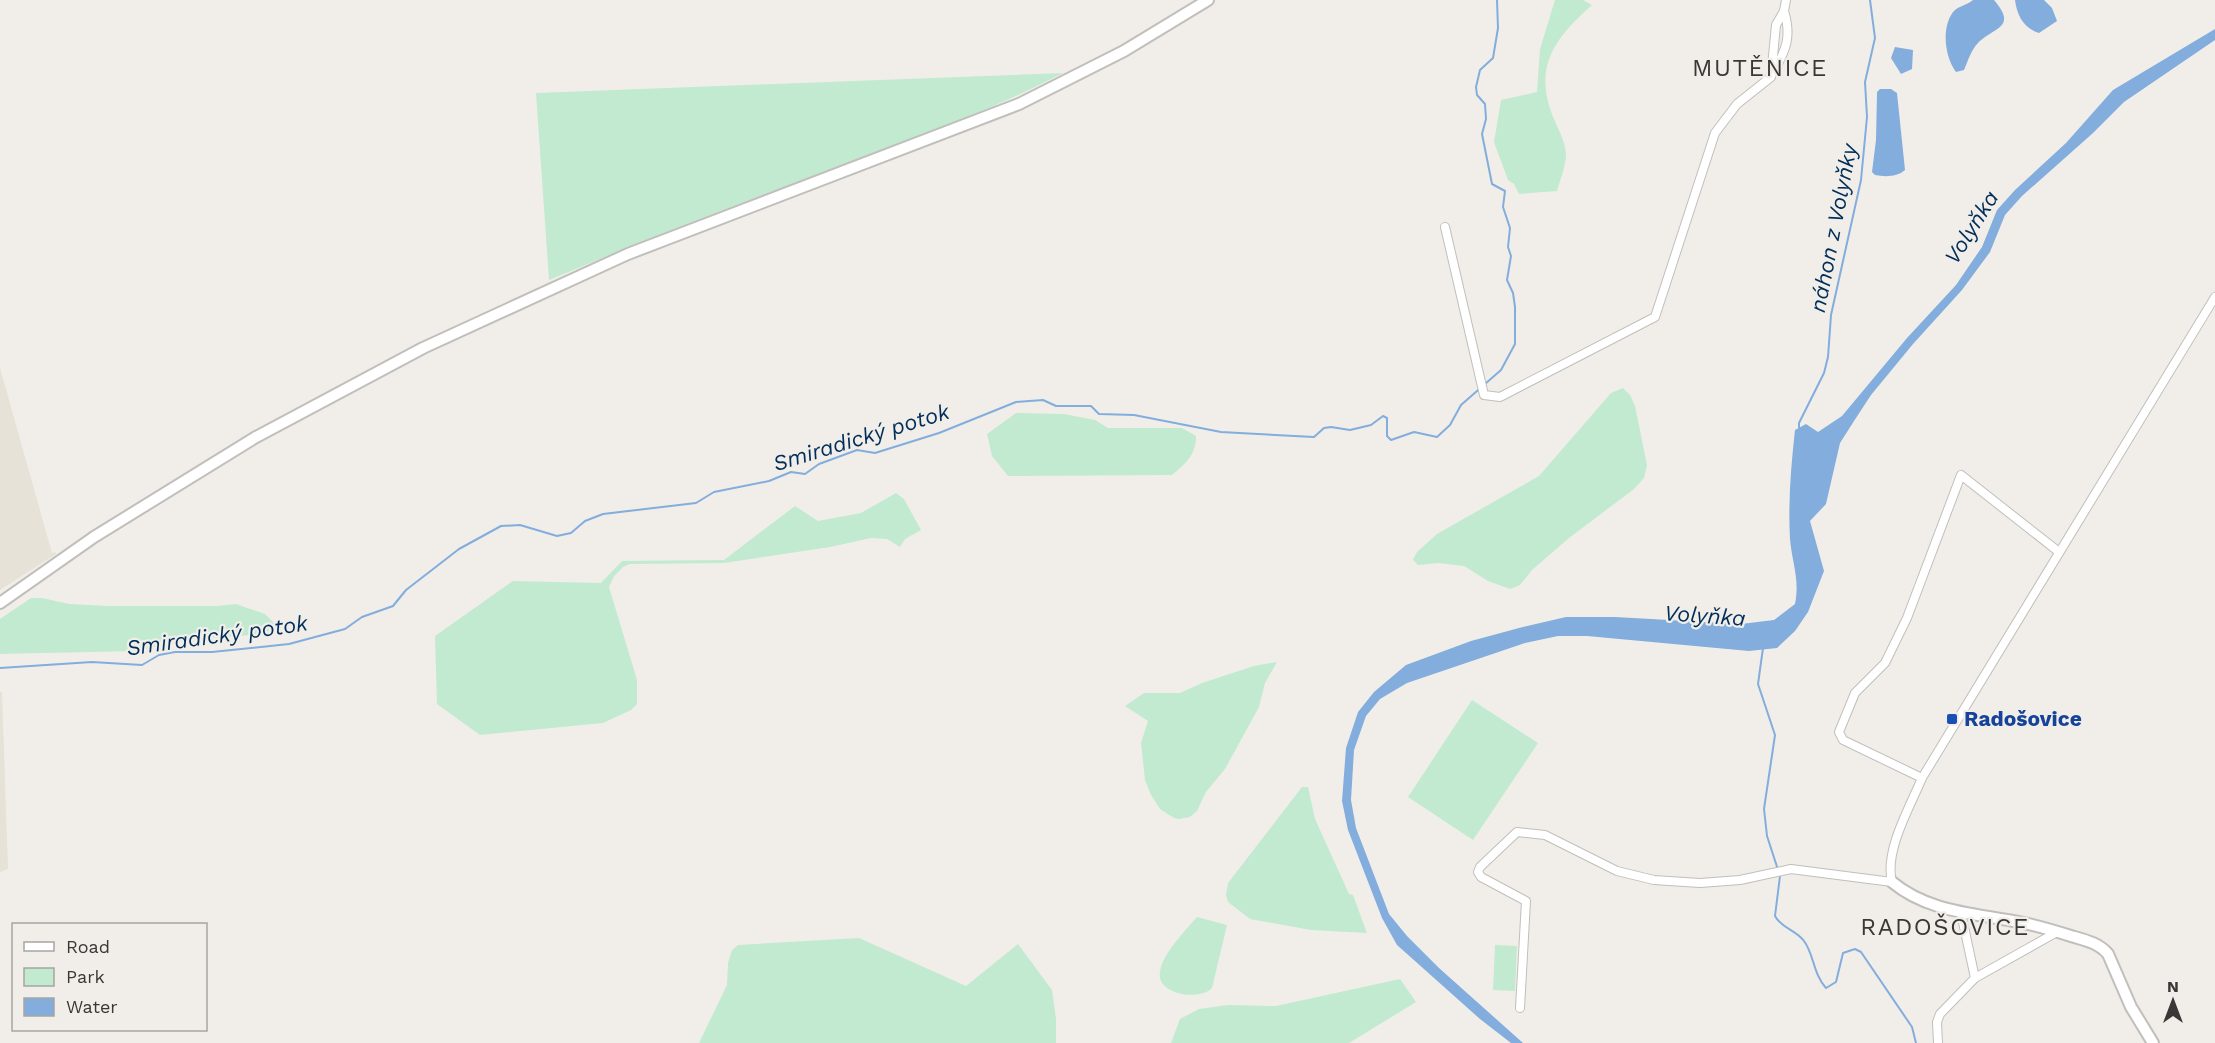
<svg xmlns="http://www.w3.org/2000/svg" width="2215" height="1043" font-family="'Work Sans',sans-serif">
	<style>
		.built { fill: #e7e2d7 }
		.green { fill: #c1ead0 }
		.water { fill: #82addc }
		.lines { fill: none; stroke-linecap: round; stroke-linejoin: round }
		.stream { stroke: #82addc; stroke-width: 2 }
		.street-casing { stroke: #c1bfbb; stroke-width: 10 }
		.secondary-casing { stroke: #c1bfbb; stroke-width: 14 }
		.street { stroke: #fff; stroke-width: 8 }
		.secondary { stroke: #fff; stroke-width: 10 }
		.transit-dot { fill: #1a4fb4; stroke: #f1eeea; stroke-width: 2 }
		.labels { text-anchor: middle; stroke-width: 4.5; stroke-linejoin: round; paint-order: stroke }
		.transit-label { font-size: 21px; font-weight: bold; fill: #164399; stroke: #f1eeea; text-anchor: start }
		.water-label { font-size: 22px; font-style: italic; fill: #002e59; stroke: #f1eeea }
		.quarter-label { font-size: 24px; letter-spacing: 1.5px; fill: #393836; stroke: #f1eeea }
	</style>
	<rect width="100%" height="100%" fill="#f1eeea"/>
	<g class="built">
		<path d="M0,368L52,553L56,552V554L0,590Z"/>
		<path d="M0,692H2L8,869L0,872Z"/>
	</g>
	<g class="green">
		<path d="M1555,0H1583L1592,5C1555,38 1532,67 1554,119C1559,131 1565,141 1566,154C1566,166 1560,180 1557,191L1519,194L1514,184L1508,180L1494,142L1501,100L1537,92L1540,49Z"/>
		<path d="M1063,73C973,120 876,152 781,188C703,217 626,248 549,280L536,93Z"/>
		<path d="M1623,388L1630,395L1635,406L1647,465L1644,478L1634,489L1569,538L1532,570L1520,585L1510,589L1488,581L1464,566L1438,563L1418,565L1413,560L1417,552L1437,534L1539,476L1611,393Z"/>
		<path d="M1016,413L1064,414L1095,420L1108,428H1182L1196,436C1196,455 1186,463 1172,475L1008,476L992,456L987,434Z"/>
		<path d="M896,493L904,499L921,530L905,539L900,547L887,539L871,538L830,547L724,563L630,564L623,567L614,576L609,587L637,680V704L631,710L603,723L480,735L437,704L435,636L513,581L601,583L622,561L724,560L795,506L818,521L861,513Z"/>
		<path d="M31,598H42L69,604L108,606H217L236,604L265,614L274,623L266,634L192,639L136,651L0,654V619Z"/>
		<path d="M1277,662L1265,683L1259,707L1225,769L1206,792L1197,811L1190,817L1179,819L1174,818L1160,809L1151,795L1145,780L1141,743L1148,721L1125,706L1144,693H1180L1202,683L1254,666Z"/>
		<path d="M1472,700L1538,743L1473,840L1408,797Z"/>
		<path d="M1302,787H1308L1315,819L1349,894L1353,895L1367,933L1311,930L1250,919L1228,902L1226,895L1228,883Z"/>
		<path d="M1197,917L1227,925L1212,988C1200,1001 1156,995 1160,972C1162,954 1186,930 1197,917Z"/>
		<path d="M859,938L966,986L1018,944L1052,990L1056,1019V1043H699L727,985L728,963L732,950L738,945Z"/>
		<path d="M1495,945L1517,946L1515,991L1493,990Z"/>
		<path d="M1400,979L1416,1002L1349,1043H1171L1180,1019L1199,1009L1228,1005L1276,1006Z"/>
	</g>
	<g class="water">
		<path d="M1973,0H1994C2018,28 1994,27 1978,43C1971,50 1968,61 1964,70L1956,72C1945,57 1941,28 1953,12C1958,6 1967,5 1973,0Z"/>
		<path d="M2015,0H2044L2052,8L2057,21L2039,33C2023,28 2017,15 2015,0Z"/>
		<path d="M2215,29V40L2124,102L2093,133L2022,196L2005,215L1990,252L1962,290L1913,344L1871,395L1854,421L1840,443L1826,504L1810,521L1824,571L1808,612L1795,631L1777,648L1749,651L1587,636H1558L1525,643L1407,683L1380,699L1366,716L1354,750L1351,800L1356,828L1389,914L1407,936L1439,968L1523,1043H1511L1480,1019L1397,945L1382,918L1348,830L1342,801L1346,748L1358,712L1374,692L1406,665L1471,641L1519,628L1566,617H1615L1741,624L1774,620L1795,604C1800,579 1792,563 1790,539C1788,502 1791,466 1795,430L1806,424L1818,432L1842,416L1907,338L1956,285L1982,247L1997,210L2015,190L2066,143L2113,90Z"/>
		<path d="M1895,47L1913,50L1912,69L1901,74L1891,58Z"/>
		<path d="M1880,89H1891L1897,93L1905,170C1897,177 1885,177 1875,175L1872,172L1876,140L1877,92Z"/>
	</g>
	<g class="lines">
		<g class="stream">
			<path d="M1799,428V423L1824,373L1828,357L1831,315L1861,180L1867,117L1865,82L1875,38L1870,0"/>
			<path d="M1763,648L1758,684L1775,735L1764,809L1767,836L1780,876L1775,916C1781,928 1796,930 1804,941C1814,954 1813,974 1826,988L1836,982L1843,953L1855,949L1861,952L1912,1027L1916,1043"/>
			<path d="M0,668L92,662L142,665L159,655L175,652H212L289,644L345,629L362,617L393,606L406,590L459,549L501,526L520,525L557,536L571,533L585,521L603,514L696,503L714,492L769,481L791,472L805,474L819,464L857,450L875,453L939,433L1016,402L1043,400L1056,406H1091L1099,414L1134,415L1221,432L1314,437L1324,428L1331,427L1350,430L1371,425L1383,416L1387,418V436L1391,440L1414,432L1437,437L1450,425L1461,405L1501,370L1515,344V307L1513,293L1507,280L1511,256L1508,247L1510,228L1503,207L1505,191L1492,184L1482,134L1486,119L1485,104L1477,95L1476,87L1480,70L1493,58L1498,28L1497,0"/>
		</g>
		<defs>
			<g id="street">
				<path d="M1773,73C1786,50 1792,37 1784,11"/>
				<path d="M1445,227L1484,395L1500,397L1655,317L1715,133L1737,104L1771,77L1776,25L1784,11L1786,0"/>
				<path d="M1922,778L1843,740L1839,732L1855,693L1885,663L1907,618L1961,475L2059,552"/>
				<path d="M1975,978L2057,932"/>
				<path d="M1520,1008L1526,901L1481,877L1478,872L1480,867L1517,832L1545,835L1617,871L1654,880L1700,883L1740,880L1791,869L1892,882C1884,851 1910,807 1922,778L2215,297"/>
				<path d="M1938,1043L1937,1022L1940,1014L1975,978L1961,913"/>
			</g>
			<g id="secondary">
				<path d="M0,603L94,537L256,437L423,348L628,254L1019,104L1124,51L1208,0"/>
				<path d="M1892,882C1927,911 1970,913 2013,921C2033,924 2052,930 2071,936C2085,940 2099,943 2108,954L2131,1007L2153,1043"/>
			</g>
		</defs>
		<use href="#street" class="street-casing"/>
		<use href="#secondary" class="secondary-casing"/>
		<use href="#street" class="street"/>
		<use href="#secondary" class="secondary"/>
	</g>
	<rect class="transit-dot" x="1946" y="713" width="12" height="12" rx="3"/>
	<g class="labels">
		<g class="transit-label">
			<text x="1964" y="726">Radošovice</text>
		</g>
		<g class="water-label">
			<text transform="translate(1971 227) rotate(-58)" y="8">Volyňka</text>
			<text transform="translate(1833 228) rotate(-79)" y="8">náhon z Volyňky</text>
			<text transform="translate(861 437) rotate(-17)" y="8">Smiradický potok</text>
			<text transform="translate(1705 615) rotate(4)" y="8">Volyňka</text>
			<text transform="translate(217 635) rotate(-8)" y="8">Smiradický potok</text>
		</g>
		<g class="quarter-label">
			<text x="1760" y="76">MUTĚNICE</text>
			<text x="1945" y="935">RADOŠOVICE</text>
		</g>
	</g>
	<rect x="12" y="923" width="195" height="108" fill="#f1eeea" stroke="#a7a5a2" stroke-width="1.5"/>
	<rect x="24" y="942" width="30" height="9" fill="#ffffff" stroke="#a7a5a2" stroke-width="1.5"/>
	<text x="66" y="953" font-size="18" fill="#393836">Road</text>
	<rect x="24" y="968" width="30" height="18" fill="#c1ead0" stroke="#a7a5a2" stroke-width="1.5"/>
	<text x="66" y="983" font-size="18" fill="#393836">Park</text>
	<rect x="24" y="998" width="30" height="18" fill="#82addc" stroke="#a7a5a2" stroke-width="1.5"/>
	<text x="66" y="1013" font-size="18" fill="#393836">Water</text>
	<g transform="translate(2173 1001)" stroke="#f1eeea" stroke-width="4.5" paint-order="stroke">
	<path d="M0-4.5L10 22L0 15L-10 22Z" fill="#393836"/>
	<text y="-9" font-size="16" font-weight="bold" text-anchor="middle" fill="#393836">N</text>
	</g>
</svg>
